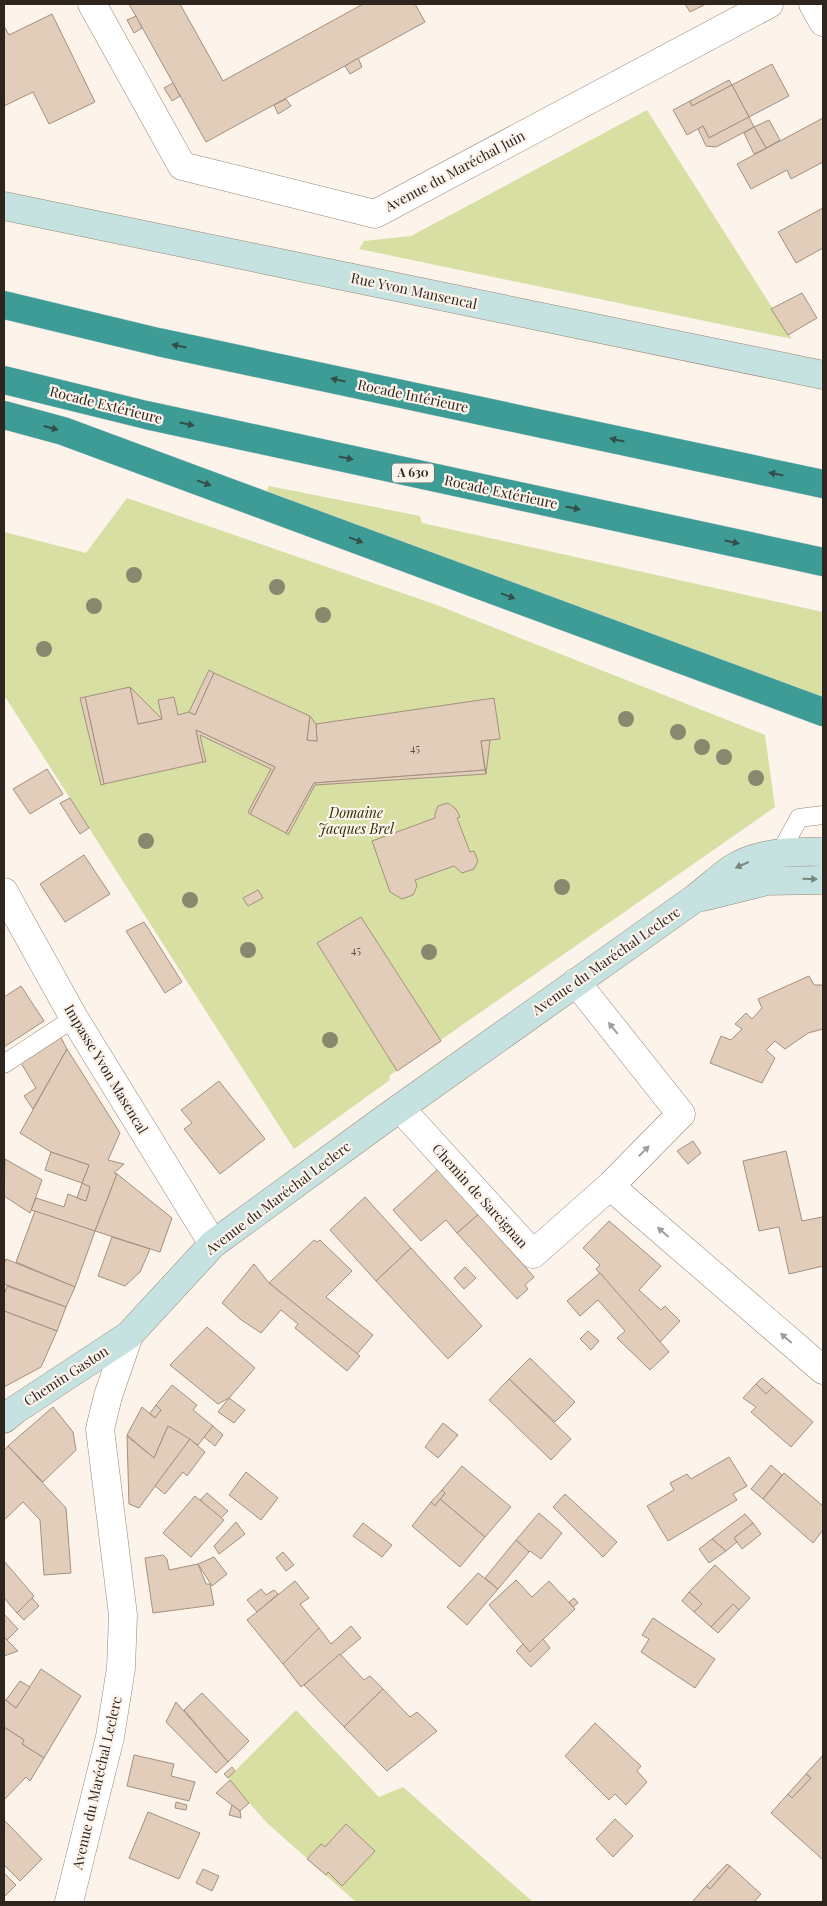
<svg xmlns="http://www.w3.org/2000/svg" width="827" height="1906" font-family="'Playfair Display',serif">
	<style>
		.green { fill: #d7dfa3 }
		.building { fill: #e2cdba; stroke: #a3907e }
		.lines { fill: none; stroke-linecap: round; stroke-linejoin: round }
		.lane-casing { stroke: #998674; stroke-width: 19 }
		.street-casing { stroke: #998674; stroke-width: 29 }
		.secondary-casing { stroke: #998674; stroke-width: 29 }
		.highway-casing { stroke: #d5d3d2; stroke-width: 29 }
		.lane { stroke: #fff; stroke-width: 18 }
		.street { stroke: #fff; stroke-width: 28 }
		.secondary { stroke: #c5e2e0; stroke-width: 28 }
		.highway { stroke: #3d9d96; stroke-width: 28 }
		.tree { fill: #89876d }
		.oneway { fill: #334f48 }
		.oneway2 { fill: #79847f }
		.oneway3 { fill: #a09d9a }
		.labels { text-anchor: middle; stroke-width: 4.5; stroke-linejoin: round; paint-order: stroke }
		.number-label { font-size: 11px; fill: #5a4f45 }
		.shield { fill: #fcf3eb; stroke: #6b635c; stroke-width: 1 }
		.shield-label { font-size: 12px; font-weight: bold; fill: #2d251e }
		.street-label { font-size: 14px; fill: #2d251e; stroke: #fcf3eb }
		.park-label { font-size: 14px; font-style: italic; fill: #2b2f06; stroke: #fcf3eb }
	</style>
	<rect width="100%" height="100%" fill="#fcf3eb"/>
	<g class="green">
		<path d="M647,110L792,339L359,249L364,241L411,236Z"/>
		<path d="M269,486L420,516L422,523L823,612V702L267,491Z"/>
		<path d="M127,498L437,605L765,735L775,807L389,1076L390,1080L294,1149L4,695V532L86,553Z"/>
		<path d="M296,1710L379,1797L403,1787L533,1902H356L266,1822L228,1778Z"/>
	</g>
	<g class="building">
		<path d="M129,4H180L223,81L363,4H415L425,22L206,142Z"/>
		<path d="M685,4H706L690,12Z"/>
		<path d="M52,14L95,102L49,124L33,92L4,106V26L9,35Z"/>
		<path d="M136,16L142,28L134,33L127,20Z"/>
		<path d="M358,58L362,67L350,74L345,66Z"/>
		<path d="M772,64L789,96L749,117L732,85Z"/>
		<path d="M729,80L732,85L692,106L690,101Z"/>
		<path d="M173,83L180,96L172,101L164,88Z"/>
		<path d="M732,85L749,117L709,138L703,126L687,135L673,110L690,101L692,106Z"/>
		<path d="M286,99L291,106L278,114L274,105Z"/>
		<path d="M749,117L754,127L716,147L706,146L698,129L703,126L709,138Z"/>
		<path d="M823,118V162L791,179L787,170L751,189L737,164Z"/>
		<path d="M769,120L780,140L766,148L754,127Z"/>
		<path d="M754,127L766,148L754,154L744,133Z"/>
		<path d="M823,208V248L796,263L778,232Z"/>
		<path d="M802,293L817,318L788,335L771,309Z"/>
		<path d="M209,670L214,673L195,715L189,712Z"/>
		<path d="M214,673L310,716L307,740L317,741L316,724L494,698L500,739L481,741L485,770L314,783L286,833L250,814L275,767L196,730L203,762L104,784L85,697L130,687L138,724L162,719L158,700L174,697L178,715L189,712L195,715Z"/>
		<path d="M130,687L162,719L138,724Z"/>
		<path d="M85,697L104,784L101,785L80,698Z"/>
		<path d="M310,716L316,724L317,741L307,740Z"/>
		<path d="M196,730L275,767L250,814L248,812L271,769L200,735L206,762H203Z"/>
		<path d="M490,740L486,774L481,741Z"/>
		<path d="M47,769L63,794L30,814L13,789Z"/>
		<path d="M485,770L486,774L315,785L288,835L286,833L314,783Z"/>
		<path d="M70,798L89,828L80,834L60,803Z"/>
		<path d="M448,803L456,809L460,817L457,818L470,852L474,851L478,861L474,869L462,873L454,866L415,880L417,886L413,895L402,899L390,892L372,841L435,818V814L438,806Z"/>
		<path d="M84,855L110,894L65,922L40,884Z"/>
		<path d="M258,890L263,898L248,906L243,898Z"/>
		<path d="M361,917L441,1041L397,1071L317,943Z"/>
		<path d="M144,922L182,982L165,993L126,931Z"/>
		<path d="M809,976L814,985H823V1029L808,1033L785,1049L775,1041L766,1050L775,1058L762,1083L710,1063L721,1036L731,1040L742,1029L735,1024L746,1013L752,1019L762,1008L758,999Z"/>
		<path d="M21,986L44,1021L4,1047V997Z"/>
		<path d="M60,1036L67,1049L33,1109L24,1096L36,1088L21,1063Z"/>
		<path d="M67,1049L120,1133L108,1160L124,1164L114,1173L117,1174L95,1231L31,1210L36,1198L64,1207L68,1194L86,1201L90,1187L82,1183L89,1165L51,1152L20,1133Z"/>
		<path d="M219,1081L265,1139L220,1174L184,1129L192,1123L181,1110Z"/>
		<path d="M693,1141L701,1153L688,1164L677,1151Z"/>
		<path d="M786,1151L802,1221L822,1217L823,1222V1266L789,1274L779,1227L759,1231L743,1161Z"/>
		<path d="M51,1152L89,1165L82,1183L45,1170Z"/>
		<path d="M5,1159L42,1180L30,1213L4,1196Z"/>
		<path d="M439,1168L479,1214L457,1233L446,1220L421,1241L393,1210Z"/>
		<path d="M117,1174L172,1218L160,1252L95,1231Z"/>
		<path d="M82,1183L90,1187L86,1201L77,1198Z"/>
		<path d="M365,1197L411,1248L376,1281L330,1230Z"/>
		<path d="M35,1211L95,1231L75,1287L16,1262Z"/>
		<path d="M479,1214L534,1277L525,1285L528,1289L517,1299L457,1233Z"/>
		<path d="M609,1221L661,1266L639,1290L661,1310L665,1306L680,1321L660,1342L596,1269L600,1265L583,1248Z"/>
		<path d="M112,1237L150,1249L140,1272L125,1286L98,1276Z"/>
		<path d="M314,1240L317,1242L320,1240L352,1271L326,1297L373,1335L357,1354L269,1283Z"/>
		<path d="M411,1248L482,1326L448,1359L376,1281Z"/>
		<path d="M6,1259L75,1287L66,1307L4,1284V1264Z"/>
		<path d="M254,1264L269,1283L360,1356L347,1371L295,1328L298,1324L281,1310L261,1333L240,1319L222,1303Z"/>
		<path d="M465,1267L476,1278L464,1289L454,1278Z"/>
		<path d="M600,1273L669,1352L650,1370L617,1338L625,1331L598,1300L580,1316L567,1301Z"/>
		<path d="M7,1286L66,1307L57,1331L4,1311V1295Z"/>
		<path d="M4,1311L57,1331L41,1367L4,1387Z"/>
		<path d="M207,1327L255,1368L229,1398L218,1404L170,1365Z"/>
		<path d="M588,1331L599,1341L591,1350L580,1339Z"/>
		<path d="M530,1358L575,1402L555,1422L509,1379Z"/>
		<path d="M762,1378L773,1387L766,1394L756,1384Z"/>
		<path d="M509,1379L571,1439L551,1460L489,1400Z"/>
		<path d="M756,1384L766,1394L773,1387L813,1422L791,1447L751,1412L756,1407L743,1398Z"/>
		<path d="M172,1385L197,1405L193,1410L213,1426L198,1445L168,1426L154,1458L127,1435L142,1407L155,1418L161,1410L156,1405Z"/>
		<path d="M229,1398L245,1410L234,1423L218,1412Z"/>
		<path d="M156,1405L161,1410L155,1418L150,1413Z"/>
		<path d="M53,1407L73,1432L76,1450L43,1482L8,1446Z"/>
		<path d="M443,1423L458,1435L438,1458L425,1447Z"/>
		<path d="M168,1426L190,1439L139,1508L129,1504L127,1436L154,1458Z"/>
		<path d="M213,1426L223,1435L215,1446L204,1437Z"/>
		<path d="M190,1439L205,1452L187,1476L183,1472L165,1494L155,1486Z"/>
		<path d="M8,1446L66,1508L71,1573L44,1575L40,1520L23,1502L4,1520V1450Z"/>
		<path d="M729,1457L747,1486L733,1494L737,1500L668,1541L647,1506L674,1490L670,1483L687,1474L691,1479Z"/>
		<path d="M771,1465L782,1475L763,1499L751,1489Z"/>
		<path d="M462,1466L511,1507L485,1537L440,1499L445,1493L442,1490Z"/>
		<path d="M246,1472L278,1498L261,1520L229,1495Z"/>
		<path d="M784,1473L823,1506V1530L813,1543L763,1499Z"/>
		<path d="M442,1490L445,1493L435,1506L431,1502Z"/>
		<path d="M207,1493L228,1511L221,1518L200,1500Z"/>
		<path d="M565,1494L617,1542L603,1557L553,1507Z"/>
		<path d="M195,1496L224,1520L191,1557L163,1533Z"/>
		<path d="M440,1499L485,1537L460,1567L412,1526L431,1502L435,1506Z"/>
		<path d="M539,1513L562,1533L541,1559L530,1551L529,1552L516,1540Z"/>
		<path d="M745,1514L753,1523L734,1538L737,1542L726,1551L712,1539Z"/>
		<path d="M236,1522L245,1534L219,1554L214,1546Z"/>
		<path d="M363,1523L392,1545L382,1557L353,1536Z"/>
		<path d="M753,1523L761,1534L742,1549L734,1538Z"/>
		<path d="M712,1539L726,1551L709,1563L699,1549Z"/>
		<path d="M516,1540L529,1552L498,1589L485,1578Z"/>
		<path d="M283,1552L294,1565L286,1571L276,1558Z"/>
		<path d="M163,1555L167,1559L169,1570L198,1564L206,1584H210L214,1605L153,1613L145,1558Z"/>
		<path d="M214,1557L227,1574L212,1586L198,1564Z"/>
		<path d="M4,1561L34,1596L17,1613L4,1598Z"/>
		<path d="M715,1565L750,1598L739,1610L733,1604L711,1627L694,1612L702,1604L689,1592Z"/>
		<path d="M478,1573L498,1589L467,1625L447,1607Z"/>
		<path d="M516,1580L532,1597L549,1581L575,1609L530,1652L489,1605Z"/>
		<path d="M295,1581L309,1598L300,1604L319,1628L283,1664L247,1620Z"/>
		<path d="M261,1589L266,1595L274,1590L278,1594L257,1612L247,1600Z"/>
		<path d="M689,1592L702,1604L694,1612L682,1601Z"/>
		<path d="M32,1598L39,1606L24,1620L17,1613Z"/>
		<path d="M574,1598L578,1603L573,1607L569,1602Z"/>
		<path d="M733,1604L739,1610L718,1633L711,1627Z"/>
		<path d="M4,1614L18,1629L7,1640L4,1637Z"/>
		<path d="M653,1618L715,1659L695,1688L641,1652L649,1639L642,1635Z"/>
		<path d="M351,1626L361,1638L301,1687L283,1664L319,1628L331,1644Z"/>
		<path d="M4,1637L18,1651L4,1656Z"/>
		<path d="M543,1639L550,1648L531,1667L516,1651L523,1644L530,1652Z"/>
		<path d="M340,1654L364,1680L370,1676L383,1689L344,1727L304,1685Z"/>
		<path d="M41,1669L81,1696L44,1758L22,1744L24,1740L4,1727V1699L16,1708Z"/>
		<path d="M20,1681L30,1687L16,1708L6,1700Z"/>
		<path d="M383,1689L410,1717L417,1712L437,1731L387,1771L344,1727Z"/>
		<path d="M202,1693L249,1741L228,1762L184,1710Z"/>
		<path d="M176,1702L228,1762L216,1773L166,1722Z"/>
		<path d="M595,1723L641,1766L637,1771L647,1782L626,1805L615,1794L609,1800L565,1756Z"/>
		<path d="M4,1727L24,1740L22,1744L44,1758L30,1781L26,1777L4,1800Z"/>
		<path d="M134,1755L174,1764L171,1776L195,1782L189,1801L127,1786Z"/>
		<path d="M823,1755V1860L771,1813L788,1794L792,1798L811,1778L806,1774Z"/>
		<path d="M232,1767L235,1771L228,1778L224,1774Z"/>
		<path d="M806,1774L811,1778L792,1798L788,1794Z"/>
		<path d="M230,1780L249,1803L240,1811L216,1793Z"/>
		<path d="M176,1802L187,1805L186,1810L175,1808Z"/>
		<path d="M232,1805L240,1811L241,1818L229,1815Z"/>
		<path d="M148,1812L200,1833L179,1879L129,1858Z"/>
		<path d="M615,1819L633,1836L613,1857L596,1839Z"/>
		<path d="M4,1820L42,1859L20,1881L4,1865Z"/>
		<path d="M346,1824L375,1851L342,1886L328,1872L326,1875L307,1859L321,1844L325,1847Z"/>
		<path d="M727,1864L730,1866L710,1889L706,1886Z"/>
		<path d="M730,1866L761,1894L754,1902H692L706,1886L710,1889Z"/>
		<path d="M203,1869L219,1876L212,1891L196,1883Z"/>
		<path d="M4,1873L16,1885L4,1897Z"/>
	</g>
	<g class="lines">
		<defs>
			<g id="lane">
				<path d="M780,853L799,818L823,815"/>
				<path d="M4,1064L74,1018"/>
			</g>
			<g id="street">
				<path d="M92,4L182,166L375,214L769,4"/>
				<path d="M813,4L823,22"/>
				<path d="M4,892L74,1018L213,1244"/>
				<path d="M400,1108L533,1254L610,1186L681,1114L576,982"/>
				<path d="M610,1186L823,1370"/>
				<path d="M69,1902L110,1737L121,1668L123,1615L100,1429L108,1396L129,1335"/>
			</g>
			<g id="secondary">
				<path d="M4,206L823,375"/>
				<path d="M703,897L767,881L823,880"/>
				<path d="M4,1419L15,1410L129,1335L213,1244L383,1120L694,899C706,890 718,879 730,870C757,852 792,851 823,852"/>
			</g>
			<g id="highway">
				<path d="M4,305L158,342L823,484"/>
				<path d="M4,380L146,415L823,562"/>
				<path d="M4,415L63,431L823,712"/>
			</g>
		</defs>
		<use href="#lane" class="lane-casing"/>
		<use href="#street" class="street-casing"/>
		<use href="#secondary" class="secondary-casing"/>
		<use href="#highway" class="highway-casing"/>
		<use href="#lane" class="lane"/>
		<use href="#street" class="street"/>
		<use href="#secondary" class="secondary"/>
		<use href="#highway" class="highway"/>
	</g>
	<g class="tree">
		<circle cx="134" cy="575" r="8"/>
		<circle cx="277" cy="587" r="8"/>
		<circle cx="94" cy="606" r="8"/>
		<circle cx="323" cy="615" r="8"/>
		<circle cx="44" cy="649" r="8"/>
		<circle cx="626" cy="719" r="8"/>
		<circle cx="678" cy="732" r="8"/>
		<circle cx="702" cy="747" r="8"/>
		<circle cx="724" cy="757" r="8"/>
		<circle cx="756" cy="778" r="8"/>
		<circle cx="146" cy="841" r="8"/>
		<circle cx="562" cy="887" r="8"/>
		<circle cx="190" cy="900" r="8"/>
		<circle cx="248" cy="950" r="8"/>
		<circle cx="429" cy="952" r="8"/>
		<circle cx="330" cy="1040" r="8"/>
	</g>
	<defs><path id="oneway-solid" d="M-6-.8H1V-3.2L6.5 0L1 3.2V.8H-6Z" transform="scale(1.25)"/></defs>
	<g class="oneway">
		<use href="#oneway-solid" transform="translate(179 346) rotate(-168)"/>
		<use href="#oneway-solid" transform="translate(338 380) rotate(-168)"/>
		<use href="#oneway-solid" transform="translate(187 424) rotate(12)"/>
		<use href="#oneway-solid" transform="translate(51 428) rotate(15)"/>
		<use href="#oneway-solid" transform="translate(617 440) rotate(-168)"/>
		<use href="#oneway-solid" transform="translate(346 458) rotate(12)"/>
		<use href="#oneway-solid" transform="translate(776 474) rotate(-168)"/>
		<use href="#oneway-solid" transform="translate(204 483) rotate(20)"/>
		<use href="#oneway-solid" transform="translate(573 508) rotate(12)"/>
		<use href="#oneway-solid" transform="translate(356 540) rotate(20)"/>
		<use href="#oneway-solid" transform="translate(732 542) rotate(12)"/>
		<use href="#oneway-solid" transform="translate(508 596) rotate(20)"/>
	</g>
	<g class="oneway2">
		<use href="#oneway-solid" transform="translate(742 865) rotate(156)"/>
		<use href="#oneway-solid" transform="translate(810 879) rotate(2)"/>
	</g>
	<g class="oneway3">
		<use href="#oneway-solid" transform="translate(613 1028) rotate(-129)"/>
		<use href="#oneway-solid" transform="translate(644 1151) rotate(-45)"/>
		<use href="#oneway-solid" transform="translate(663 1232) rotate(-139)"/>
		<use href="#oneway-solid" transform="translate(786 1338) rotate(-139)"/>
	</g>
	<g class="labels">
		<g class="number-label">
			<text x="415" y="752">45</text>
			<text x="356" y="954">45</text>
		</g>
		<rect class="shield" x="392" y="463.5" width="42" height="19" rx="4"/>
		<g class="shield-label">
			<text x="413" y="477">A 630</text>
		</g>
		<g class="street-label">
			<text transform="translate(455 171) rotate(-28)" y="5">Avenue du Maréchal Juin</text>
			<text transform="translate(414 291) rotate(12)" y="5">Rue Yvon Mansencal</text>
			<text transform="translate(413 396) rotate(12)" y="5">Rocade Intérieure</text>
			<text transform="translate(106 405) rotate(14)" y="5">Rocade Extérieure</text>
			<text transform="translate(501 492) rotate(12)" y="5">Rocade Extérieure</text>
			<text transform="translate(606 961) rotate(-35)" y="5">Avenue du Maréchal Leclerc</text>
			<text transform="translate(106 1069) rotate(59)" y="5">Impasse Yvon Masencal</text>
			<text transform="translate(480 1196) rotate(48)" y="5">Chemin de Sarcignan</text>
			<text transform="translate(278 1198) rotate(-37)" y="5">Avenue du Maréchal Leclerc</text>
			<text transform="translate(66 1376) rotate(-33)" y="5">Chemin Gaston</text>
			<text transform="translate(97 1783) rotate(-77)" y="5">Avenue du Maréchal Leclerc</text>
		</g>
		<g class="park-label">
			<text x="356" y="818">Domaine<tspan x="356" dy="16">Jacques Brel</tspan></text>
		</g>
	</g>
	<rect width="827" height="1906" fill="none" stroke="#2d251e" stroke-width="10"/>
</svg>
